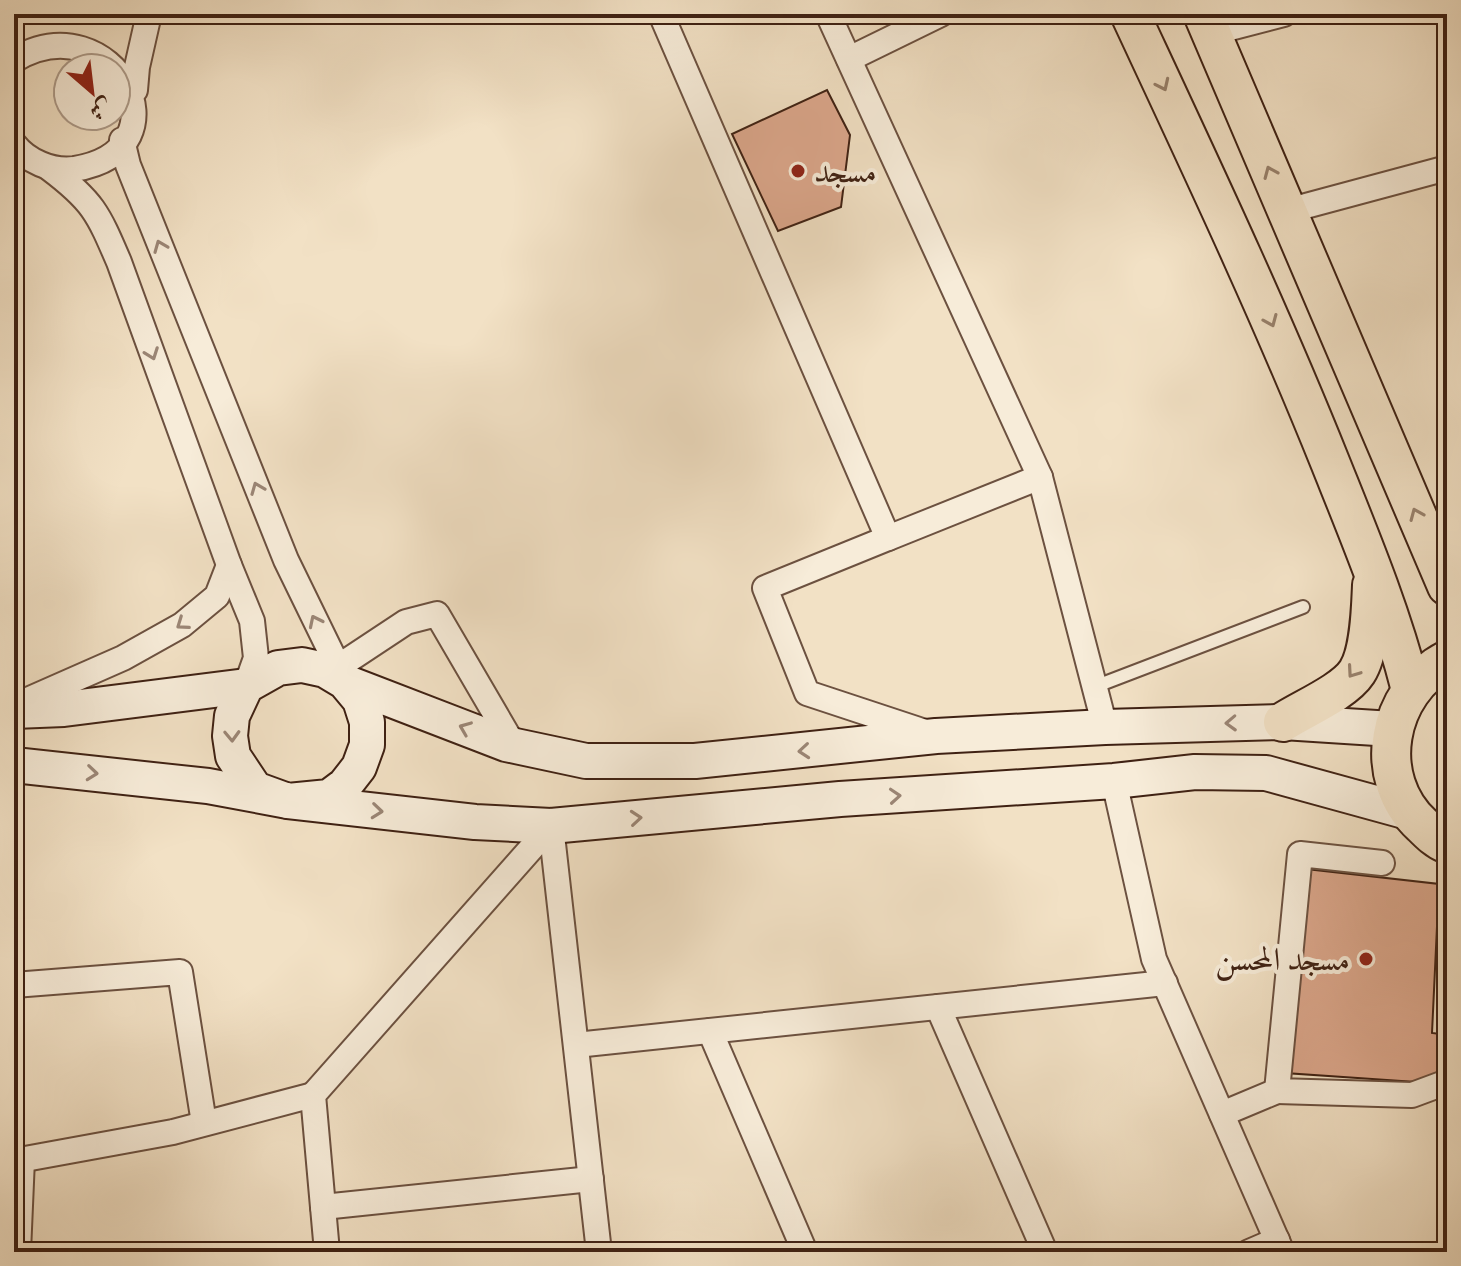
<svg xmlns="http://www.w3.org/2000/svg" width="1461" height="1266" font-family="'IM FELL Great Primer',Amiri,serif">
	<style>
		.building { fill: #dca78c; stroke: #3f2113; stroke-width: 2 }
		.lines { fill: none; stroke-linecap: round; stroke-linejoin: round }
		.lane-casing { stroke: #6c5140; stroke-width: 16 }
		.street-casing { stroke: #6c5140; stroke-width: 28 }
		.secondary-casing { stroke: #3f2113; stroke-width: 38 }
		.primary-casing { stroke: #3f2113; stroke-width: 42 }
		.lane { stroke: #f7ecd9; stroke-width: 12 }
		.street { stroke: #f7ecd9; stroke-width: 24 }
		.secondary { stroke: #f7ecd9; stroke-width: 34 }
		.primary { stroke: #f2e1c5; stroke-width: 38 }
		.oneway { stroke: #98816c }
		.oneway2 { stroke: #9b8676 }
		.poi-dot { fill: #8f2418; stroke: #f7ecd9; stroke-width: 3 }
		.labels { text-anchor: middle; stroke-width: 8; stroke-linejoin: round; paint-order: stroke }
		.poi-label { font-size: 32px; fill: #3f2113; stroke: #f7ecd9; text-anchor: start }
	</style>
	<rect width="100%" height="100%" fill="#f2e1c5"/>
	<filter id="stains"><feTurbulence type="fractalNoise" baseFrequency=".0025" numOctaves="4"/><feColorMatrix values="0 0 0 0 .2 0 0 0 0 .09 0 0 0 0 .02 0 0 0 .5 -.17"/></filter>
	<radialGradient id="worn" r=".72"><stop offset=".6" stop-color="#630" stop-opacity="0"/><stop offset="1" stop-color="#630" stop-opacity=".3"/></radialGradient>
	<g class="building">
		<path d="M827,90L850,135L841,207L778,231L732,134Z"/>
		<path d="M1306,869L1439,884L1432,1033L1447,1035V1070L1416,1082L1285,1073Z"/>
	</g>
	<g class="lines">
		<defs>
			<path id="lane" d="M1094,687L1303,607"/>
			<g id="street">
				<path d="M661,14L888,538L1040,477"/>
				<path d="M828,14L1040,477L1105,727"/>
				<path d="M1211,33L1284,14"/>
				<path d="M849,59L941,14"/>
				<path d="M14,60C113,0 193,150 74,169C52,172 27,161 14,144"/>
				<path d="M135,90L137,67L149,14"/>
				<path d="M122,140L128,165L286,560L345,681"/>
				<path d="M49,168C93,201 98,213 119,262L229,565L252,621L256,658L246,686"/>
				<path d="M1287,211L1447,168"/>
				<path d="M888,538L765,588L807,693L925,732"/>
				<path d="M338,667L406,622L437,614L514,746"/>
				<path d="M14,706L123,658L182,625L217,596L229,565"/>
				<path d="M1114,781L1154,959L1282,1252"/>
				<path d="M551,826L599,1252"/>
				<path d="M1382,863L1300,854L1277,1091L1412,1095L1447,1082"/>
				<path d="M14,985L180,972L204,1123"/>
				<path d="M938,1007L1045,1252"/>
				<path d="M710,1031L805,1252"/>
				<path d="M576,1045L1165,983"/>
				<path d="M1222,1114L1277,1091"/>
				<path d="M14,1161L173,1132L313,1095"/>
				<path d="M323,1207L591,1179"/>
				<path d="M18,1252L22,1159"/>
				<path d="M327,1252L313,1095L551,826"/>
				<path d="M1249,1252L1277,1240"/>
			</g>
			<g id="secondary">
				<path d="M345,682L360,700L367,722V745L359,767L345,785L329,797L288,801L255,789L233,756L230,736L232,716L246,686L278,668L302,665L325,670L345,682L506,744L586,761H695L936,736L1105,727L1283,722L1392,729"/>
				<path d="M14,711L64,709L246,686"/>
				<path d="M14,765L208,786L288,801L475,822L551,826L840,799L1114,781L1195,772L1266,773L1408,812"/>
			</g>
			<g id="primary">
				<path d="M1130,14C1199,162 1269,310 1330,462C1360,537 1391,611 1411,690"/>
				<path d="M1203,14L1447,586"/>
				<path d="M1447,660C1386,692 1371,778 1422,825C1430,833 1437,840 1447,844"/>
				<path d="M1283,722C1303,709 1344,692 1357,672C1370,652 1371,609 1372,585"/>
			</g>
		</defs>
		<use href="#lane" class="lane-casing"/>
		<use href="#street" class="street-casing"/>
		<use href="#secondary" class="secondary-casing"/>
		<use href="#primary" class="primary-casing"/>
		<use href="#lane" class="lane"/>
		<use href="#street" class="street"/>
		<use href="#secondary" class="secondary"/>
		<use href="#primary" class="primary"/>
	</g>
	<defs><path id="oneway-chevron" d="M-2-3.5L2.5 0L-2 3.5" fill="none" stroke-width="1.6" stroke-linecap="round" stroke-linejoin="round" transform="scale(2)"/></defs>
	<g class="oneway">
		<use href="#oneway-chevron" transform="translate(1163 85) rotate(65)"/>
		<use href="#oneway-chevron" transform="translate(1270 172) rotate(-113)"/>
		<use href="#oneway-chevron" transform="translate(1271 321) rotate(67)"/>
		<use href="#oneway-chevron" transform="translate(1416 514) rotate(-113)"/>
		<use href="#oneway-chevron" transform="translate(1353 672) rotate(125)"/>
	</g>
	<g class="oneway2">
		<use href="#oneway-chevron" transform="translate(160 246) rotate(-112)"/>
		<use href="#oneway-chevron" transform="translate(152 354) rotate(70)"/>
		<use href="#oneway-chevron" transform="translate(257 488) rotate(-112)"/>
		<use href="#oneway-chevron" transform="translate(315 621) rotate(-116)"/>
		<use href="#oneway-chevron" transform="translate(182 624) rotate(145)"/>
		<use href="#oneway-chevron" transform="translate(1231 723) rotate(178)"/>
		<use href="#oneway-chevron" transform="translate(465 728) rotate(-158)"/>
		<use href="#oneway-chevron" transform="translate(232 736) rotate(88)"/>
		<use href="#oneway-chevron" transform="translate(804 751) rotate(175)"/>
		<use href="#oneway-chevron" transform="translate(92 773) rotate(6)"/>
		<use href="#oneway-chevron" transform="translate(895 796) rotate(-4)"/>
		<use href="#oneway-chevron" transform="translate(377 811) rotate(6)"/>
		<use href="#oneway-chevron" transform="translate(636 818) rotate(-5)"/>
	</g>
	<g class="poi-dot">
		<circle cx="798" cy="171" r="8"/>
		<circle cx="1366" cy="959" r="8"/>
	</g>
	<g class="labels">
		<g class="poi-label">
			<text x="814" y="182">مسجد</text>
			<text x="1350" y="970" text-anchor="end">مسجد المحسن</text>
		</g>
	</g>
	<rect width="1461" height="1266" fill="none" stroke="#f2e1c5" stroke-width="48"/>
	<rect x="16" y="16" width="1429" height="1234" fill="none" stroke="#3f2113" stroke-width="4"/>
	<rect x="24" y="24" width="1413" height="1218" fill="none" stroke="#3f2113" stroke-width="2"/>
	<g transform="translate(92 92) rotate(152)"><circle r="38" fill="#f7ecd9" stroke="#ad9b8a" stroke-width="2"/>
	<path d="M0-6L14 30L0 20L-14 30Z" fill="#8f2418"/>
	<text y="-12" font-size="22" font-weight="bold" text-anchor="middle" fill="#3f2113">ش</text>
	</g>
	<rect width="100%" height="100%" filter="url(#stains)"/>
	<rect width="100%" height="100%" fill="url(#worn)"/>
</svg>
